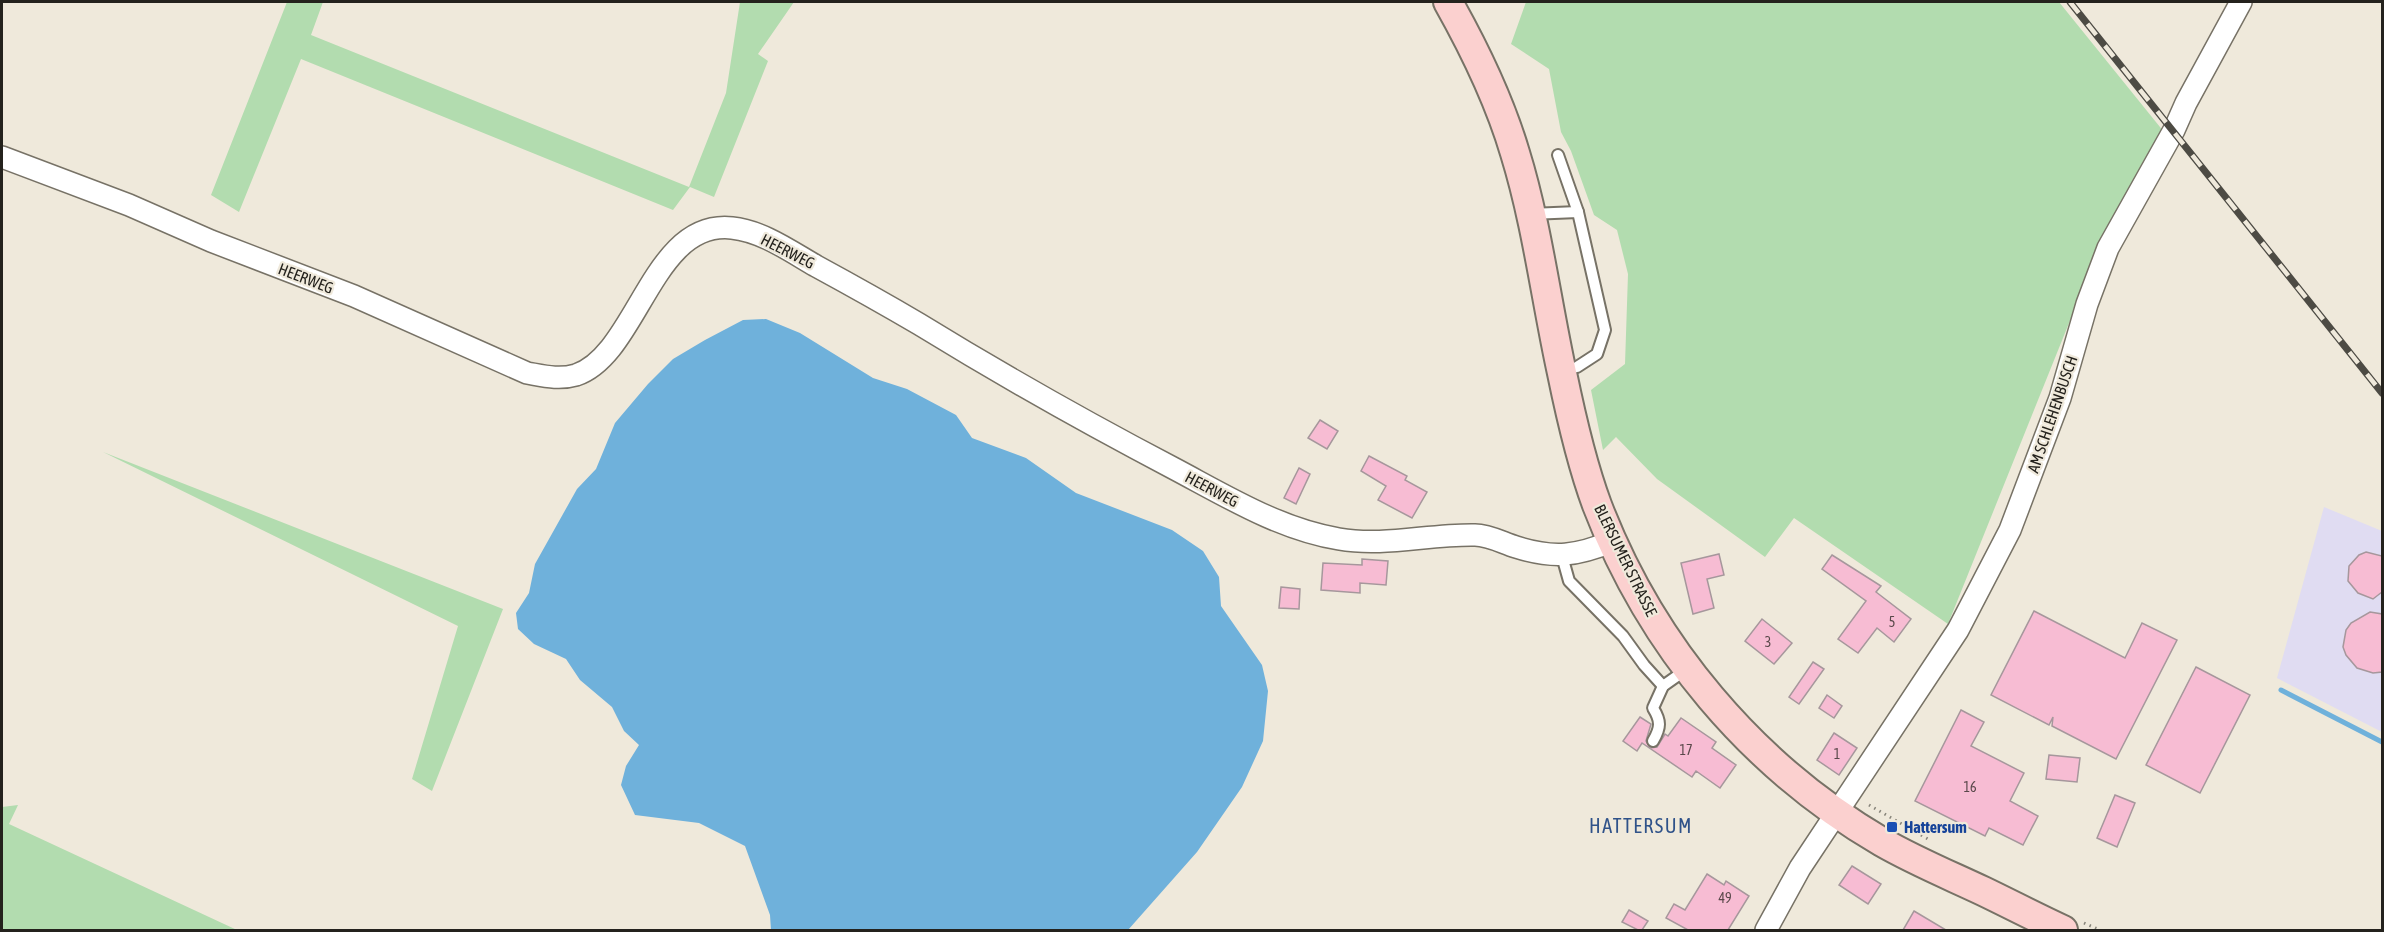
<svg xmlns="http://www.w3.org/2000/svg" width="2384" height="932" font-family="'Asap Condensed',sans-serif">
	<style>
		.industrial { fill: #e0dcf2 }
		.green { fill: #b2dcaf }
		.water { fill: #6fb1db }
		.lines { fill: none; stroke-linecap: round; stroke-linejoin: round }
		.stream { stroke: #6fb1db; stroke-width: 5 }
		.building { fill: #f7bcd3; stroke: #a6979c; stroke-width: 1.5 }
		.service-casing { stroke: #777266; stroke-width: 14 }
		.minor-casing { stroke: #777266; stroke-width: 24 }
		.secondary-casing { stroke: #777266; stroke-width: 32 }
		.path { stroke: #87847a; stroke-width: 3; stroke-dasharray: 1.5 4.5; stroke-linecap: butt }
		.service { stroke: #fff; stroke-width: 10 }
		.minor { stroke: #fff; stroke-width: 21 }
		.secondary { stroke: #fbd0cf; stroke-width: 28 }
		.rail-casing { stroke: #4d4b44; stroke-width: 7 }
		.rail { stroke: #efe9db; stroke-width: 4.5; stroke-dasharray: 14; stroke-linecap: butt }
		.transit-dot { fill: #1a4fb4; stroke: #efe9db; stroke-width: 2 }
		.labels { text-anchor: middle; stroke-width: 4.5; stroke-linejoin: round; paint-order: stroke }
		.number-label { font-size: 14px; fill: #59484a }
		.street-label { font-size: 16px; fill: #24221d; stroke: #efe9db }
		.transit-label { font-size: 16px; font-weight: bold; fill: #164399; stroke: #efe9db; text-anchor: start }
		.quarter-label { font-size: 20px; letter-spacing: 1.5px; fill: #2f5289; stroke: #efe9db }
	</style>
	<rect width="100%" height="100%" fill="#efe9db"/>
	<path class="industrial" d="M2324,507L2382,531V732L2277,678Z"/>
	<g class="green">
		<path d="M287,2H323L311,35L689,187L726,93L740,2H794L758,54L768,61L714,197L690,187L673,210L301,59L239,212L211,195Z"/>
		<path d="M1526,2H2059L2164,132L2102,241L1948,624L1794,518L1765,557L1657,479L1616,437L1603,450L1591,390L1625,364L1628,274L1617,230L1594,215L1571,151L1561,132L1549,69L1511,44Z"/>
		<path d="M103,452L503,609L432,791L412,779L458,626Z"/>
		<path d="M18,805L9,824L237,930H2V807Z"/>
	</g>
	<path class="water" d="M766,319L800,333L873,378L907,389L956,415L972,438L1026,458L1076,493L1172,530L1203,551L1219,577L1221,606L1262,665L1268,691L1263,741L1242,787L1197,852L1128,930H771L770,915L745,846L699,823L635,815L621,785L626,766L639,745L624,731L612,707L580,680L566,659L534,644L518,629L516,613L529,593L535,564L577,489L596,469L615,423L648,384L673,359L705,340L743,320Z"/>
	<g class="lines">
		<path class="stream" d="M2281,690L2382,742"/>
	</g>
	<g class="building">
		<path d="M1320,420L1338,431L1327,449L1308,438Z"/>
		<path d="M1369,456L1407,476L1405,480L1427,492L1412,518L1378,500L1386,486L1361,471Z"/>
		<path d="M1299,468L1310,474L1296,504L1284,498Z"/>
		<path d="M2366,552L2382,556V592L2373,599L2358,593L2348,581L2349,566L2359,555Z"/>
		<path d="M1719,554L1724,575L1707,579L1714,608L1693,614L1681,563Z"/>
		<path d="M1832,555L1881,586L1876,592L1911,619L1894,642L1877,628L1858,653L1838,639L1866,601L1822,569Z"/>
		<path d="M1362,559L1388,561L1386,585L1360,583V593L1321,590L1323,563L1362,565Z"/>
		<path d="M1281,587L1300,589L1299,609L1279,608Z"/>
		<path d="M2034,611L2125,658L2142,623L2177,640L2116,759L2052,726L2053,717L2049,725L1991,695Z"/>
		<path d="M2370,612L2382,614V672L2373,673L2357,668L2346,655L2343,647L2346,630L2351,623Z"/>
		<path d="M1762,619L1792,643L1774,664L1745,641Z"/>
		<path d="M1813,662L1824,669L1799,704L1789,697Z"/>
		<path d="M2196,667L2250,695L2200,793L2146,765Z"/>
		<path d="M1827,695L1842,706L1834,718L1819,708Z"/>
		<path d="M1961,710L1984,722L1971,746L2024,773L2010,801L2038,816L2023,845L1989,828L1985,836L1915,801Z"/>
		<path d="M1640,717L1651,724L1646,741L1650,748L1657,747L1665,734L1668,736L1681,718L1716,742L1712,748L1736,765L1720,788L1696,771L1692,777L1642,743L1637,751L1623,741Z"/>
		<path d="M1834,733L1857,748L1839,775L1817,760Z"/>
		<path d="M2049,755L2080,758L2077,782L2046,779Z"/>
		<path d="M2115,795L2135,803L2117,847L2097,838Z"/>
		<path d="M1852,866L1881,884L1868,904L1839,885Z"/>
		<path d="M1707,874L1724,885L1726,881L1749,896L1728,930H1688L1666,918L1674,904L1685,910Z"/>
		<path d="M1629,910L1648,921L1642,930H1638L1622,922Z"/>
		<path d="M1914,911L1946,930H1903Z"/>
	</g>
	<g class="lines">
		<defs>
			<g id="service">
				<path d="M1558,155L1578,212"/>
				<path d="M1530,214L1578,212L1605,330L1597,354L1577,367L1561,371"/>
				<path d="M1562,556L1569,581L1623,636L1644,665L1663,686"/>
				<path d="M1653,741C1661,727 1661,721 1653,708L1663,686L1687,669"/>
			</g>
			<g id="minor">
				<path d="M2,157L129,205L211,241L354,296L527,373C544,376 559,380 576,375C638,354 652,219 732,228C762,231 790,251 816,266C851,285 885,304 919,324C1002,375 1087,423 1173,468C1226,496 1279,529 1339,539C1384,547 1429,534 1475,535C1489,535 1503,543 1516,547C1554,559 1577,556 1613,541"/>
				<path d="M1766,930L1800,868L1958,630L2010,530L2060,398L2087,304L2108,248L2174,130L2186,103L2241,2"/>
			</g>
			<path id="secondary" d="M1448,2C1475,50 1499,99 1515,153C1537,224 1546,300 1562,373C1571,417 1581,462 1597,505C1651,646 1752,766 1882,842C1915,861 1949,875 1983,891C2010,904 2037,918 2063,930"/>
		</defs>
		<use href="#service" class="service-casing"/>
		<use href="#minor" class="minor-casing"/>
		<use href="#secondary" class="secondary-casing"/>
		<g class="path">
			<path d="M1869,805L1928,839"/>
			<path d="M2084,923L2100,930"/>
		</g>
		<use href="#service" class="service"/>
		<use href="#minor" class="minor"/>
		<use href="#secondary" class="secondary"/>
		<defs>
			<path id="rail" d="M2070,2L2382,393"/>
		</defs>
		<use href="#rail" class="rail-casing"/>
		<use href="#rail" class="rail"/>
	</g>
	<rect class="transit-dot" x="1886" y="821" width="12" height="12" rx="3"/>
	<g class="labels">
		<g class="number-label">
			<text x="1892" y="627">5</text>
			<text x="1768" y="647">3</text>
			<text x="1686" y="755">17</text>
			<text x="1837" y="759">1</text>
			<text x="1970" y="792">16</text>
			<text x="1725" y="903">49</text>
		</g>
		<g class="street-label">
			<text transform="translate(788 251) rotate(27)" y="6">HEERWEG</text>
			<text transform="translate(306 278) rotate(21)" y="6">HEERWEG</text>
			<text transform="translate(2052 414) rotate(-71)" y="6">AM SCHLEHENBUSCH</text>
			<text transform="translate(1212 489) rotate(28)" y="6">HEERWEG</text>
			<text transform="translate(1626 560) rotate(64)" y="6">BLERSUMER STRASSE</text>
		</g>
		<g class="transit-label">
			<text x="1904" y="833">Hattersum</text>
		</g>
		<g class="quarter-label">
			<text x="1641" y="833">HATTERSUM</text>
		</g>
	</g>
	<rect width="2384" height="932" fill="none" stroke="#24221d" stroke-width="6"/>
</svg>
